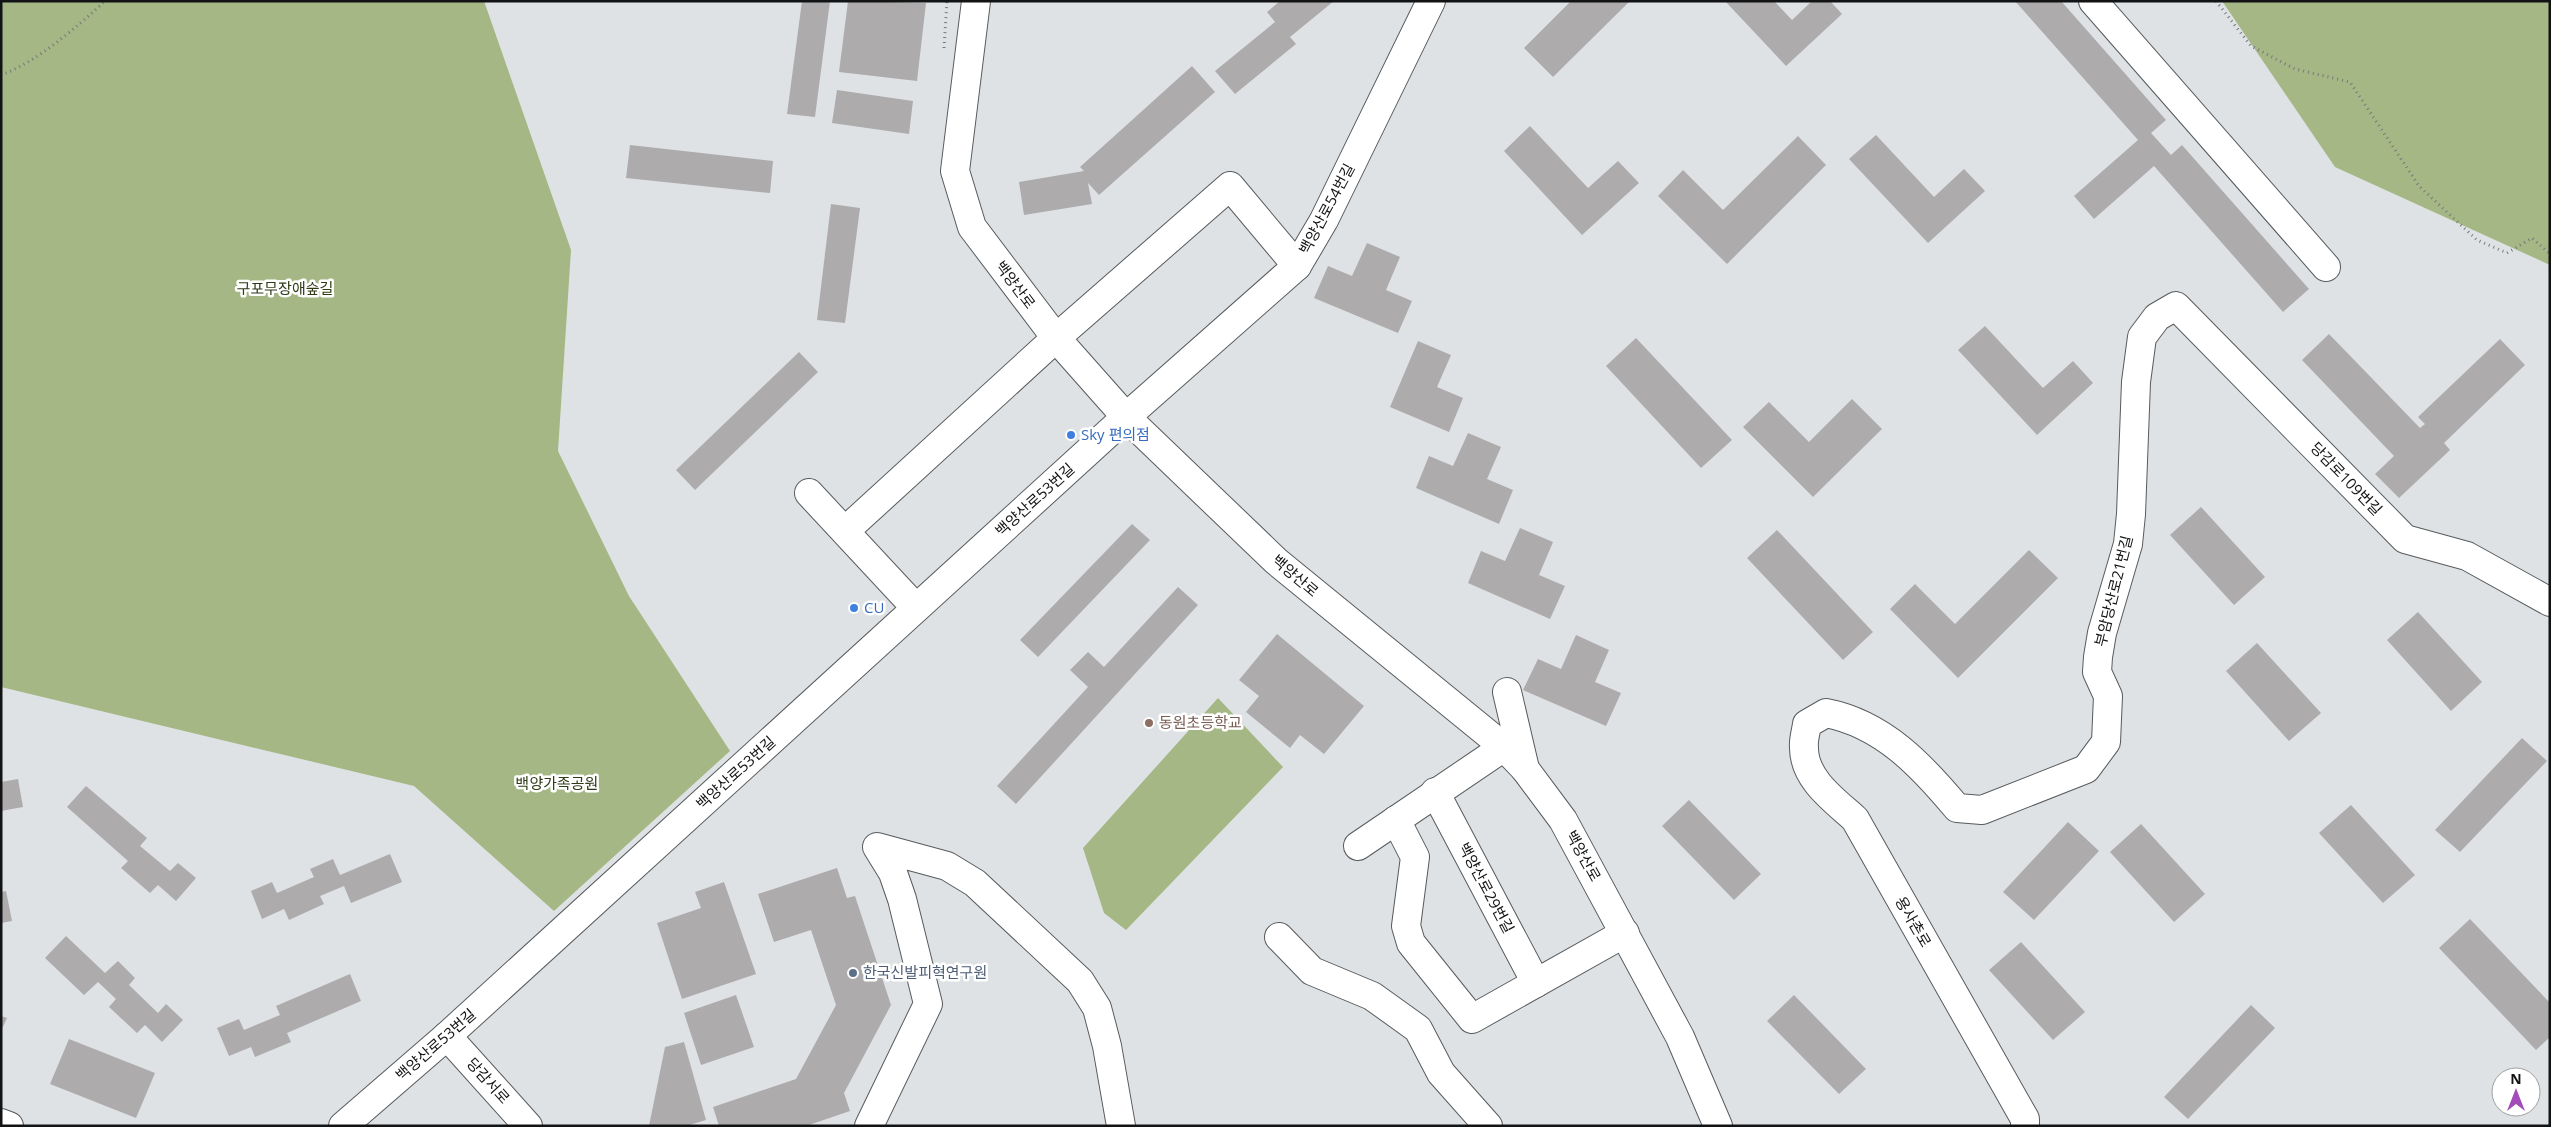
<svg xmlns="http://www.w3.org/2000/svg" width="2551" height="1127" font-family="'Open Sans','Noto Sans KR',sans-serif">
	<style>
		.green { fill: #a5b784 }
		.building { fill: #aeabad }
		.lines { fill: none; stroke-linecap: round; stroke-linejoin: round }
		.minor-casing { stroke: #585b5d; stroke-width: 30 }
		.path { stroke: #76797a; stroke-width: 3; stroke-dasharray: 1 4; stroke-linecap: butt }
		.minor { stroke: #fff; stroke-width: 28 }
		.shop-dot { fill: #3f7fe0; stroke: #fff; stroke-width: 2 }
		.education-dot { fill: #8d6e63; stroke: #fff; stroke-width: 2 }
		.service-dot { fill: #5c6f8a; stroke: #fff; stroke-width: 2 }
		.labels { text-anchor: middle; stroke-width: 5; stroke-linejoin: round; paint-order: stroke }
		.street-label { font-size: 15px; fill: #121314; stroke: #fff }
		.park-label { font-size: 15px; fill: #2f3a16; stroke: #fff }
		.shop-label { font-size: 15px; fill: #366cbe; stroke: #fff; text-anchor: start }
		.education-label { font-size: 15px; fill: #785e54; stroke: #fff; text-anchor: start }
		.service-label { font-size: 15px; fill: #4e5e75; stroke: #fff; text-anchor: start }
	</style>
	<rect width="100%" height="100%" fill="#dee2e4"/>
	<g class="green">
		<path d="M1,1H484L571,250L558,451L629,596L730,751L554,911L414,786L1,687Z"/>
		<path d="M2222,1H2550V265L2335,167Z"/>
		<path d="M1218,698L1283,767L1126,930L1104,913L1083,848Z"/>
	</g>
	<g class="building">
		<path d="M802,1H830L815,117L787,114Z"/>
		<path d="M848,1L926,3L917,81L839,72Z"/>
		<path d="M1280,1H1334L1290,37L1296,44L1235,94L1215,71L1275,22L1267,12Z"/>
		<path d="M1571,1H1630L1553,77L1524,48Z"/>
		<path d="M1725,1H1774L1792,20L1812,1H1830L1842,14L1786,66Z"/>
		<path d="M2015,1H2061L2166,120L2151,133L2171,155L2182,145L2309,289L2283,312L2154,166L2094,219L2074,196L2138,140Z"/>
		<path d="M1192,66L1215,92L1099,195L1088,183L1092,204L1024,215L1019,182L1084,171L1080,167Z"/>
		<path d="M837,90L913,101L909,134L832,123Z"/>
		<path d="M1530,126L1588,188L1618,161L1639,183L1582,235L1504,151Z"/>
		<path d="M1876,135L1934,197L1964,169L1985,191L1928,243L1849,159Z"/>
		<path d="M1798,136L1826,165L1727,264L1658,196L1683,170L1723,210Z"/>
		<path d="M630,145L773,161L770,193L626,178Z"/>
		<path d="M831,204L860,208L845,323L817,320Z"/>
		<path d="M1367,243L1400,257L1386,290L1412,301L1398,333L1314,298L1328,266L1352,276Z"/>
		<path d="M1985,326L2043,388L2073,361L2093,383L2037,435L1958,350Z"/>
		<path d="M2329,334L2420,428L2425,424L2418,417L2500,339L2525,365L2444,443L2450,450L2399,498L2375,474L2394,456L2302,360Z"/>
		<path d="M1636,338L1732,440L1701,468L1606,366Z"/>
		<path d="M1418,341L1451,355L1437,387L1463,398L1449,432L1390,407Z"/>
		<path d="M799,352L818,372L695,490L676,470Z"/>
		<path d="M1852,399L1882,429L1813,497L1743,427L1769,402L1809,442Z"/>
		<path d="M1468,433L1501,447L1487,479L1513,490L1499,524L1416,488L1429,456L1453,466Z"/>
		<path d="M2201,507L2265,577L2234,605L2170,535Z"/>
		<path d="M1132,524L1150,540L1038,657L1020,640Z"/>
		<path d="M1520,528L1553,542L1539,575L1565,586L1550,619L1468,583L1481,551L1505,561Z"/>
		<path d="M1777,530L1873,632L1843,660L1747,558Z"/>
		<path d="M2029,550L2058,578L1958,678L1890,609L1915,584L1955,624Z"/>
		<path d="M1178,587L1198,605L1016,804L997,786L1088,687L1070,670L1088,652L1104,667Z"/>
		<path d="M2418,612L2482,682L2451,711L2387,640Z"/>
		<path d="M1277,634L1364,706L1324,754L1300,735L1290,748L1246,712L1259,696L1239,680Z"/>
		<path d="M1576,635L1609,650L1595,682L1621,693L1606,726L1523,690L1538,659L1561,669Z"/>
		<path d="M2257,643L2321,713L2289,741L2226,671Z"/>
		<path d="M2522,738L2547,761L2460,852L2435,830Z"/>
		<path d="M18,779L23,807L1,811V782Z"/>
		<path d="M86,786L147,838L140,846L170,871L178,863L196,878L176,901L158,885L150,893L121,868L128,861L67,807Z"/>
		<path d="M1689,800L1761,874L1734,900L1662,826Z"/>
		<path d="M2351,805L2415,875L2383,903L2319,833Z"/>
		<path d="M2068,822L2099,851L2034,920L2003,892Z"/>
		<path d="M2141,824L2205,894L2174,922L2110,852Z"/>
		<path d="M390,854L402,882L351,903L344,886L320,896L324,904L289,920L284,909L262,919L251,891L272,882L277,893L314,877L310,869L333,859L340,875Z"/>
		<path d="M837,868L847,898L855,896L891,1005L844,1093L850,1111L806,1126H719L713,1107L796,1079L836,1005L811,930L774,942L758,894Z"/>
		<path d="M724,882L756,974L682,999L657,923L701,908L695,892Z"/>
		<path d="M6,891L12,921L1,923V892Z"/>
		<path d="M2470,919L2550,1003V1037L2536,1050L2439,948Z"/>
		<path d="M66,936L105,973L118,961L135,978L129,985L158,1013L166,1004L183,1020L162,1042L145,1025L137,1033L109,1007L116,999L98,982L84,995L45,958Z"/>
		<path d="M2021,942L2085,1012L2053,1040L1989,970Z"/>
		<path d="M350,974L361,1001L287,1033L291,1042L255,1057L251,1047L229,1056L217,1028L239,1019L244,1030L280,1015L276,1006Z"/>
		<path d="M736,995L754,1047L701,1065L684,1013Z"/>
		<path d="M1794,995L1866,1069L1839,1094L1767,1021Z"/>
		<path d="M2251,1005L2275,1028L2188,1119L2164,1097Z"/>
		<path d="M1,1016L7,1018L1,1031Z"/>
		<path d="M69,1039L155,1073L136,1118L50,1084Z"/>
		<path d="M684,1042L706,1120L686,1126H649L665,1047Z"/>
	</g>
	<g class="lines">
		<defs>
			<g id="minor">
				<path d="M976,1L955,171L972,227L1056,338L1126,417L1276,561L1504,747L1525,769L1563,820L1680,1037L1718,1126"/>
				<path d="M2093,1L2326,267"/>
				<path d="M809,493L916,608"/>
				<path d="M845,531L1056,338L1230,186L1297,266"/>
				<path d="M1507,692L1525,769"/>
				<path d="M1435,792L1536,983"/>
				<path d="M1396,820L1415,857L1406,926L1411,943L1472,1019L1625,933"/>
				<path d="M1358,846L1504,747"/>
				<path d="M1279,937L1312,971L1372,996L1418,1029L1441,1073L1488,1126"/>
				<path d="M447,1036L528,1126"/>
				<path d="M1,1123L9,1126"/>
				<path d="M343,1126L447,1036L1126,417L1297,266L1324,220L1431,1"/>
				<path d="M869,1126L928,1004L902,899L893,873L877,847L947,866L975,883L1080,981L1097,1008L1107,1046L1121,1126"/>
				<path d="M2025,1126V1119L1855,819C1834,800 1804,779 1804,748C1803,740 1806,732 1807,724L1826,713C1883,724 1922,766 1957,808L1982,810L2086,769L2106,742L2108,696L2097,672L2098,657L2102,633L2128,544L2131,514L2136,382L2142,337L2157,317L2176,306L2405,539L2467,556L2550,602"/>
			</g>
		</defs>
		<use href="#minor" class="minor-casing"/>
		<g class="path">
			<path d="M2216,1L2251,46L2295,69L2350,82L2419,186L2477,240L2507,253L2532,238L2550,254"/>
			<path d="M944,48L947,1"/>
			<path d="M1,75C37,62 77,27 105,1"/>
		</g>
		<use href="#minor" class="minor"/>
	</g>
	<g class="shop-dot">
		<circle cx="1071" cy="435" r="5"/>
		<circle cx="854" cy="608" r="5"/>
	</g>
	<circle class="education-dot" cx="1149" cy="723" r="5"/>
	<circle class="service-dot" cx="853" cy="973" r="5"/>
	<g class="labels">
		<g class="street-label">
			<text transform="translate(1327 209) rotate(-62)" y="5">백양산로54번길</text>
			<text transform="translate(1015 285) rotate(53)" y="5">백양산로</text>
			<text transform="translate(2346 479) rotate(46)" y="5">당감로109번길</text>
			<text transform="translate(1035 500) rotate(-42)" y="5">백양산로53번길</text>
			<text transform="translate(1295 576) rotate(40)" y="5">백양산로</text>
			<text transform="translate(2114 591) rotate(-76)" y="5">부암당산로21번길</text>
			<text transform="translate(736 773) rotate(-42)" y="5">백양산로53번길</text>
			<text transform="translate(1583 856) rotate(61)" y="5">백양산로</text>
			<text transform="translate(1486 888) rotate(62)" y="5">백양산로29번길</text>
			<text transform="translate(1913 922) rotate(60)" y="5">용사촌로</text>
			<text transform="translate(436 1045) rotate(-41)" y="5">백양산로53번길</text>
			<text transform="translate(488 1081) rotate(48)" y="5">당감서로</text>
		</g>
		<g class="park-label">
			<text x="285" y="294">구포무장애숲길</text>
			<text x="557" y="789">백양가족공원</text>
		</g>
		<g class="shop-label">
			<text x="1081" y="440">Sky 편의점</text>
			<text x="864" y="613">CU</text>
		</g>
		<g class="education-label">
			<text x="1159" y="728">동원초등학교</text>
		</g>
		<g class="service-label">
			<text x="863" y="978">한국신발피혁연구원</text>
		</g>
	</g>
	<rect width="2551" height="1127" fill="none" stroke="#121314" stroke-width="5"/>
	<g transform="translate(2516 1092)"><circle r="24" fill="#ffffff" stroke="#a0a1a1"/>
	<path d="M0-4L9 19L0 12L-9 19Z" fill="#a44cb9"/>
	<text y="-8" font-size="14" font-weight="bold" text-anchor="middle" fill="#121314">N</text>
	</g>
</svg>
